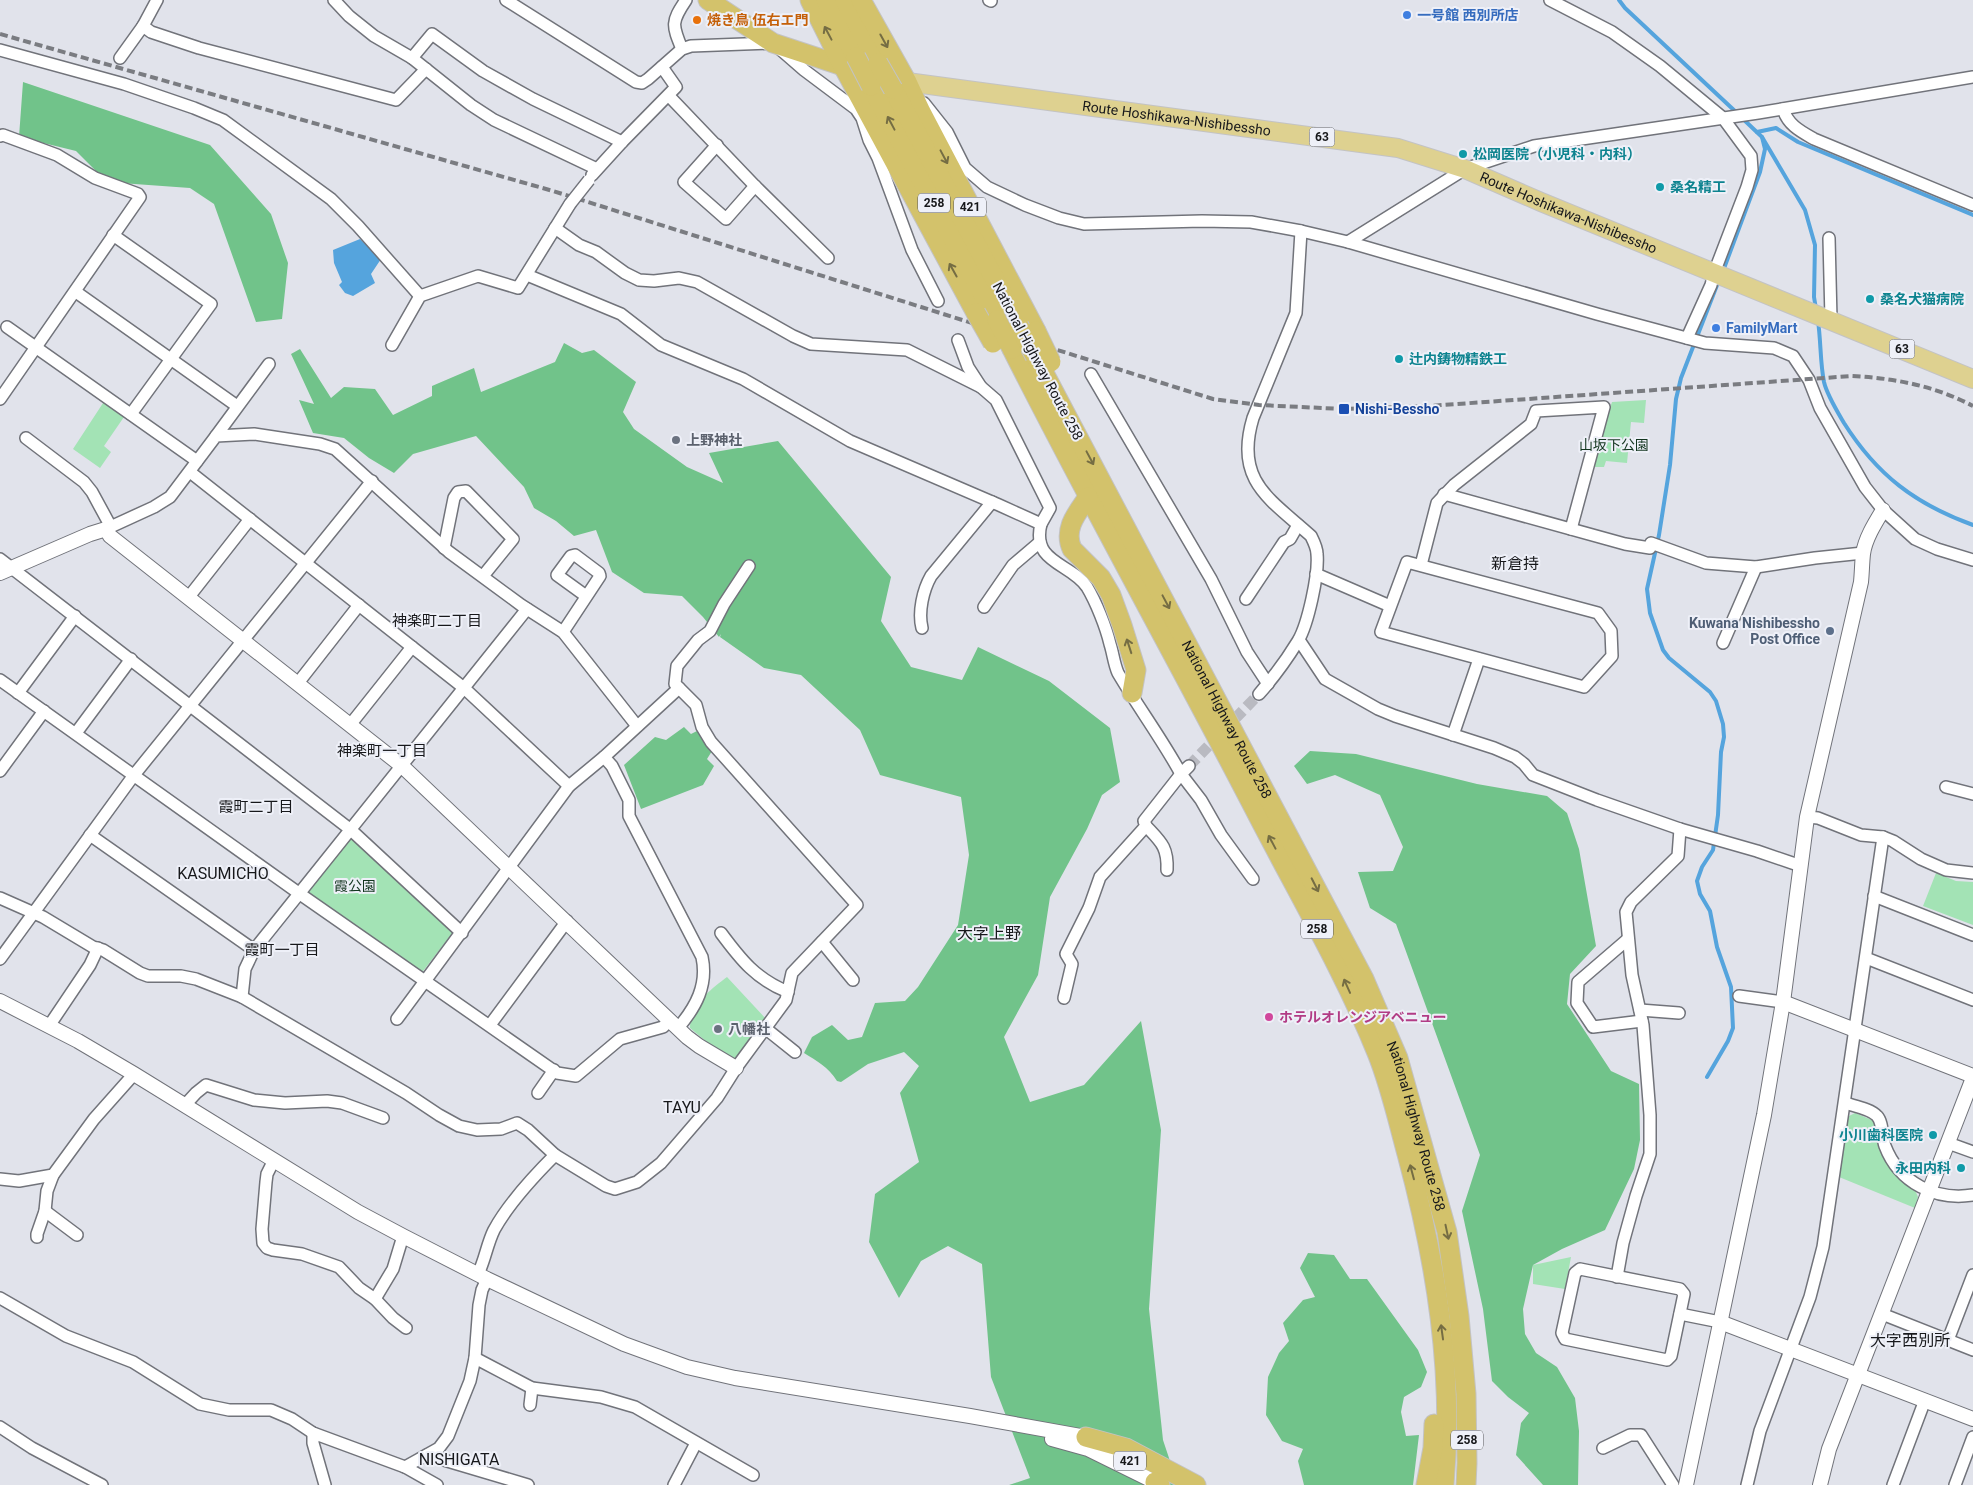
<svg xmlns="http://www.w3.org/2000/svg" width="1973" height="1485" font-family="Roboto,'Noto Sans JP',sans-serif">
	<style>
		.green { fill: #a3e3b5 }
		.forest { fill: #71c38a }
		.water { fill: #55a4dd }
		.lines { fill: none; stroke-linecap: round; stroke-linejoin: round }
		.stream { stroke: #55a4dd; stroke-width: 4 }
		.minor-tunnel { stroke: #b9bac1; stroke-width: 11; stroke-dasharray: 11 5.5; stroke-linecap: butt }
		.minor-casing { stroke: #71737a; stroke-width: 14 }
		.tertiary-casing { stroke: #71737a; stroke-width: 16 }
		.primary-casing { stroke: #c3c3c4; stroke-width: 20 }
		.trunk-casing { stroke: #c3c3c4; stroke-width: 21 }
		.minor { stroke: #fff; stroke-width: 11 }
		.tertiary { stroke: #fff; stroke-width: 14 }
		.primary { stroke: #ded190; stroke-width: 18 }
		.trunk { stroke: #d3c26b; stroke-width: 19 }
		.rail { stroke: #7a7c81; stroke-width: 4; stroke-dasharray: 8 4; stroke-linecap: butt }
		.minor-bridge-casing { stroke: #71737a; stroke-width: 14; stroke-linecap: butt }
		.trunk-bridge-casing { stroke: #c3c3c4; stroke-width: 21; stroke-linecap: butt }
		.minor-bridge { stroke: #fff; stroke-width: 11 }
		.trunk-bridge { stroke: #d3c26b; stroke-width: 19 }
		.oneway { stroke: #756d43 }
		.shop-dot { fill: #3f7fe0; stroke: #eef0f8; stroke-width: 2 }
		.food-dot { fill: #e8710a; stroke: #eef0f8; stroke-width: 2 }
		.culture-dot { fill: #0f9aa8; stroke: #eef0f8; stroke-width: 2 }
		.transit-dot { fill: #1a4fb4; stroke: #eef0f8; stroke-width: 2 }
		.worship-dot { fill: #6b7280; stroke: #eef0f8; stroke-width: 2 }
		.service-dot { fill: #5c6f8a; stroke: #eef0f8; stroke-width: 2 }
		.hotel-dot { fill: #d1479c; stroke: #eef0f8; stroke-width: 2 }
		.labels { text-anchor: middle; stroke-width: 4; stroke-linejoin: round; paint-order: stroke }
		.shield { fill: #eef0f8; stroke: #58595d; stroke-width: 1 }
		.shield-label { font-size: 12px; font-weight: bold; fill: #17181b }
		.shop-label { font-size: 14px; font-weight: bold; fill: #366cbe; stroke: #eef0f8; text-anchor: start }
		.food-label { font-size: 14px; font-weight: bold; fill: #c56008; stroke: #eef0f8; text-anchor: start }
		.street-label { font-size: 14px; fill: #17181b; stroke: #eef0f8 }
		.culture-label { font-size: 14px; font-weight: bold; fill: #0d838f; stroke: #eef0f8; text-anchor: start }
		.transit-label { font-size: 14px; font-weight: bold; fill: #164399; stroke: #eef0f8; text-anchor: start }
		.worship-label { font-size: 14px; font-weight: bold; fill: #5b616d; stroke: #eef0f8; text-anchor: start }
		.park-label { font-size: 14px; fill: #13361f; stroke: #eef0f8 }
		.service-label { font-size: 14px; font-weight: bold; fill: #4e5e75; stroke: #eef0f8; text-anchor: end }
		.hotel-label { font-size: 14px; font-weight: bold; fill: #b23c85; stroke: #eef0f8; text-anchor: start }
		.neighbourhood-label { font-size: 15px; fill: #17181b; stroke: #eef0f8 }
		.quarter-label { font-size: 16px; fill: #17181b; stroke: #eef0f8 }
	</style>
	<rect width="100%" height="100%" fill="#e1e3eb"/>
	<g class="green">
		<path d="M105,400L126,414L104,446L111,452L100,468L73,449Z"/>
		<path d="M1646,400L1644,423L1631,422L1627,463L1606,461L1604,467H1590L1612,402Z"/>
		<path d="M349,834L454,931L420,975L305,892Z"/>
		<path d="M1936,873L1956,881L1973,882V925L1923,906Z"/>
		<path d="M727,977L767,1020L740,1058L735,1059L708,1043L690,1028C690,1005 710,990 727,977Z"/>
		<path d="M1855,1113L1872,1120L1875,1124L1878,1144L1885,1160L1898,1177L1915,1190L1918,1197L1915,1208L1839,1177L1847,1117Z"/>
		<path d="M1571,1257L1565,1289L1533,1284V1265Z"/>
	</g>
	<g class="forest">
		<path d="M23,82L210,145L271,214L288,263L282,319L256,322L214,204L190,188L107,182L76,151L19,137Z"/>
		<path d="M564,343L582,353L594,350L636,382L623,412L634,429L687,467L723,483L709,453L778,441L891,577L881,621L911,667L962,680L978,647L1049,681L1110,728L1120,782L1102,795L1087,829L1050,897L1038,975L1004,1037L1030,1102L1084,1085L1141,1021L1161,1130L1149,1309L1163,1440L1178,1485H1009L1030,1478L991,1377L982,1264L948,1246L921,1261L899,1298L869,1242L875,1194L919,1162L900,1093L919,1066L904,1052L868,1064L841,1082L837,1081C828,1067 817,1061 804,1053L812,1037L832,1025L848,1040L862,1037L875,1003L905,1001L918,987L958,925L969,855L961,797L880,775L860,730L801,675L764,668L720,637L721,634L719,637L703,617L682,596L644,593L612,572L596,530L574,536L556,521L534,508L524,487L476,436L413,454L394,473L369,458L344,438L313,433L299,400L314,404L291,354L300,349L331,398L344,387L375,389L393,415L432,396V386L474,368L481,392L555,362Z"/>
		<path d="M684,727L691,734L699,730L712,751L707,759L714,766L703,785L641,809L624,765L655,737L666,740Z"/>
		<path d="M1310,751L1356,754L1477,784L1547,796L1567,813L1579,849L1596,946L1570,974L1567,1004L1611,1071L1639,1084L1640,1140L1634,1169L1605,1230L1562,1249L1533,1265L1523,1309L1525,1334L1536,1353L1557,1367L1575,1398L1579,1431L1578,1485H1543L1516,1455L1521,1423L1529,1413L1508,1397L1492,1381L1483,1309L1462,1211L1480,1155L1396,924L1370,908L1358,872L1393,871L1403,847L1380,795L1335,775L1307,784L1294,766Z"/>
		<path d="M1308,1253L1334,1255L1350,1279H1367L1418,1350L1427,1372L1421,1387L1404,1397L1401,1412L1406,1436L1419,1435L1413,1485H1304L1298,1461L1303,1449L1282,1441L1266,1415L1268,1377L1279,1353L1289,1341L1283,1323L1303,1300L1315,1297L1300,1268Z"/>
	</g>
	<path class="water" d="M360,239L381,259L371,274L375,283L353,296L345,293L339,285L342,282L334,263L333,250Z"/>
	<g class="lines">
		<g class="stream">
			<path d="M1619,0L1625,8L1737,113"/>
			<path d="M1742,118L1762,137L1805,210L1815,245L1814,297L1816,309"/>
			<path d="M1757,132L1776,128L1798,142L1973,215"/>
			<path d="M1723,271L1760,172L1765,149L1762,137"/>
			<path d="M1818,321C1821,341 1820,362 1824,382C1827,395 1837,411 1844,423C1877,475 1915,504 1973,525"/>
			<path d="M1707,1077L1728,1041L1733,1028L1731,987L1717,947L1710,911L1700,894L1697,881L1702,867L1713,850L1718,815L1721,752L1724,737L1723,724L1716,701L1710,692L1669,658L1663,650L1650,613L1647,589L1659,535L1670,465L1676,399L1681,378L1719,280"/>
		</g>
		<path class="minor-tunnel" d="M1189,766L1259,694"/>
		<defs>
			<g id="minor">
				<path d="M334,0L349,16L374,36L412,58L471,105L494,120L597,169"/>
				<path d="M506,0L636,82L642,83L648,79L682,49L691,46L773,43L804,70L856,109L862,118L869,140L878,158L912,250L938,301"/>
				<path d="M989,0L991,1"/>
				<path d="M1550,0L1612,32L1660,66L1723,118L1751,156L1752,170L1747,187L1714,273L1711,285L1687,338"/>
				<path d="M143,26L151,32L199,48L396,100L426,69"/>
				<path d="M682,49C672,25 671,22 686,0"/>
				<path d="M0,50L124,84L194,108L223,120L331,199L358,226L420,296"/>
				<path d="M120,58L143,26L157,0"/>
				<path d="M412,58L432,34L483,71L533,99L622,142"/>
				<path d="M669,96L755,186L828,258"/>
				<path d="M924,103L947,132L965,168L987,187L1025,205L1059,218L1084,224L1202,221L1251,222L1301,231L1348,242L1597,314L1705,343L1774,348L1793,356L1809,380L1820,408L1865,487L1883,510L1915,539L1937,549L1973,560"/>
				<path d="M1783,109C1788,125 1800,131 1814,139L1973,205"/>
				<path d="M0,136L3,135L57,155L95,178L138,194L140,197L0,399"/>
				<path d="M717,145L684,182L726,219L755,186"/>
				<path d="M592,175L622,142L676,87L662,67"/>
				<path d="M555,228L579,245L596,252L625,273L639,280L654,281L679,278L697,282L793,336L811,344L907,350L981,387"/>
				<path d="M113,235L211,304L131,414"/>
				<path d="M1829,238L1831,319"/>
				<path d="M1348,242L1465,169L1534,146L1758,113L1973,77"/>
				<path d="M527,275L621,314L661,345L743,379L850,441L999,505L1041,524C1031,563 1071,563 1087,587C1096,602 1106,627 1110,644C1113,653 1114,664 1118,673C1138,707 1162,739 1181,774L1189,766"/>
				<path d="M76,292L237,406"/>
				<path d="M7,327L197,461"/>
				<path d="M958,340L968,367L981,387L996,400L1050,508L1041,524"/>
				<path d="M392,345L420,296L478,276L518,288L570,204"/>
				<path d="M1091,374L1211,579L1247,652L1268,684"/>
				<path d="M216,436L269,364"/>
				<path d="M26,438L84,482L92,492L111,527"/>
				<path d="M190,472L464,688L569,786"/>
				<path d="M1444,494L1625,544L1650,548"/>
				<path d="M106,529L154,507L170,497L216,436L254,434L320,444L335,449L449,552L521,605L563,632L637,726"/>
				<path d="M1651,543L1706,563L1756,567L1815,558L1863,553"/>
				<path d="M444,548L454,498L458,492L466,491L513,539L483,576"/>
				<path d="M0,559L351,830L462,933"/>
				<path d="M1407,562L1598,613L1611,631L1612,656L1584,687L1381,632Z"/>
				<path d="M1421,565L1437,503L1454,485L1531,424L1536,411L1604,407L1571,529"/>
				<path d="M1316,574L1390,606"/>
				<path d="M188,598L250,519"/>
				<path d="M1246,599L1284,542L1290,539L1298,525"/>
				<path d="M984,607L1013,565L1040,542"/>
				<path d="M922,628C918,612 923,590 931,576L992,502"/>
				<path d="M563,632L600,576L599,573L575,555L571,556L557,575L586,596"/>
				<path d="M1299,640L1325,679L1378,709L1395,716L1494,748L1515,757L1524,764L1533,775L1597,800L1680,829L1757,851L1801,866"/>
				<path d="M1723,643L1756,567"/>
				<path d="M0,680L300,894L557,1073L576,1076L620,1039L663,1027L670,1020"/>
				<path d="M298,683L359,605"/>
				<path d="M18,693L75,616"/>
				<path d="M1259,694C1273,678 1287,659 1298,641C1308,624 1319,574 1317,554C1317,548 1314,542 1311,536C1270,499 1234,481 1253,418L1296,313L1301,231"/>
				<path d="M350,725L412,647"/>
				<path d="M76,733L131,659"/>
				<path d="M1453,735L1479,659"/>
				<path d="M604,757L612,766L629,800V816L702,957C708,985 696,1007 678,1028"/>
				<path d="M0,771L44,711"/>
				<path d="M1946,787L1973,794"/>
				<path d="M1807,817L1818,818L1861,835L1883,837L1893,841L1921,859L1946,870L1973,873"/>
				<path d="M1146,826C1161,842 1168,847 1167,870"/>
				<path d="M90,835L254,950"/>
				<path d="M1874,896L1973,935"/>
				<path d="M0,898L43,917L93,947L103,950L140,973L148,976H181L196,979L242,997L406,1093L439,1115L459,1126L477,1130L501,1129L517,1123L528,1130L555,1155"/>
				<path d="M721,933C741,960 756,979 788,992"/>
				<path d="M1628,939L1578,982L1577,1003L1593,1027L1642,1021"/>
				<path d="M822,942L853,980"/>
				<path d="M1866,958L1973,1000"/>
				<path d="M0,959L134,775L372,481"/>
				<path d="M1739,996L1783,1002"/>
				<path d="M242,997L245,969L254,950L527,609"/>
				<path d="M1064,998L1072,964L1066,954L1089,908L1100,877L1146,826L1144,821L1181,774L1201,800L1221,835L1253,879"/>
				<path d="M1640,1010L1679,1013"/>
				<path d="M397,1019L569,786L604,757L679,688"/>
				<path d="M490,1025L567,921"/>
				<path d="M49,1026L90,965L98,948"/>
				<path d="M765,1028L795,1052"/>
				<path d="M538,1093L554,1070"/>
				<path d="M1845,1103C1854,1106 1871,1109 1877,1116C1883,1122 1882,1138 1885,1146C1899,1183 1936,1201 1973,1195"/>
				<path d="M185,1105L196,1093L206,1085L254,1100L285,1103L327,1101L342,1103L383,1118"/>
				<path d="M1948,1143L1973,1152"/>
				<path d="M274,1160L267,1174L266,1182L262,1229L263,1243L267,1248L273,1250L302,1254L339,1267L359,1288L375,1299L393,1318L406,1328"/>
				<path d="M0,1179L19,1181L53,1175L94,1119L134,1074"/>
				<path d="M45,1211L77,1235"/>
				<path d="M37,1237V1234L45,1211L47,1191L53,1175"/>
				<path d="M1580,1269L1680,1289L1684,1294L1671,1356L1667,1360L1565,1339L1562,1333L1575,1273Z"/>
				<path d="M478,1274C485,1260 487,1244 494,1230C507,1206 535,1175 555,1155L606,1186L615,1189L637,1182L661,1163L717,1098L736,1068L786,1000L792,973L857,905L711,742L702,727L696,705L675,684L677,666L698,640L710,631L724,604L749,566"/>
				<path d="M1617,1277L1623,1243L1636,1196L1650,1154V1115L1643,1025L1632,975L1626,912L1631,902L1678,856L1680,829"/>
				<path d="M0,1298L66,1336L133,1362L200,1404L229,1410H271L292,1419L313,1433L405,1467L437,1485"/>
				<path d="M375,1299L393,1269L403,1236"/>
				<path d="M1680,1314L1720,1322"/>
				<path d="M1882,1314L1973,1350"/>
				<path d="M1948,1340L1973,1275"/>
				<path d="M475,1358L532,1388L601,1397L635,1407L753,1475"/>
				<path d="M530,1405L532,1388"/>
				<path d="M0,1427L32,1448L102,1485"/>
				<path d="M313,1433V1443L325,1485"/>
				<path d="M1603,1448L1630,1435H1641L1673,1485"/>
				<path d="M427,1455L528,1485"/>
				<path d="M405,1467L439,1448L448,1436L470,1381L475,1358L479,1305L482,1290L487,1279"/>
				<path d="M674,1485L696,1443"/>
				<path d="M1747,1485L1760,1431L1810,1297L1823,1247L1883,837"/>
				<path d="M1893,1485L1925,1400"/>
				<path d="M1955,1485L1973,1437"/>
			</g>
			<g id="tertiary">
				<path d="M0,573L90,534L106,529L110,536L402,766L687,1037L699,1046L736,1068"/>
				<path d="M0,1001L78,1041L134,1074L358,1212L403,1236L487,1279L624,1344L687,1367L735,1378L970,1416L1086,1437"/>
				<path d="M1783,1002L1973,1076"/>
				<path d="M1720,1322L1973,1419"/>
				<path d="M1052,1439L1088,1449L1155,1482"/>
				<path d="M1686,1485L1764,1115L1783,1002L1807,817L1861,582C1862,572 1862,563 1863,554C1865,539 1875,523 1883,510"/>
				<path d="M1820,1485L1829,1449L1973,1078"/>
			</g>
			<g id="primary">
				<path id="s1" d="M907,82L1398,148L1465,169L1541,202L1973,379"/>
			</g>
			<g id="trunk">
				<path d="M708,0L773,43L852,69"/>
				<path d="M810,0L844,68L976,313"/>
				<path d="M826,0L856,57"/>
				<path d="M845,0L878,63"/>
				<path d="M861,0L907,82L921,112L1036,331"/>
				<path d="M871,86L997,320"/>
				<path d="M893,89L1008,304"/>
				<path d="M1012,349C1090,504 1175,655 1255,810C1296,890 1343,969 1377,1053C1390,1085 1398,1121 1407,1154C1436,1262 1454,1373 1444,1485"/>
				<path id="s2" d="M1035,356L1364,979L1398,1058L1447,1232L1459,1316L1466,1394L1467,1463L1466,1485"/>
				<path d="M1088,497C1077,513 1063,529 1072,549L1101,578L1111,595L1122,625L1136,670L1132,693"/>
				<path d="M1086,1437L1126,1448L1196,1485"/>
				<path d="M1155,1482L1160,1485"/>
				<path d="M1426,1485L1433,1448L1434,1424"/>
			</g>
		</defs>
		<use href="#minor" class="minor-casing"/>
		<use href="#tertiary" class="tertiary-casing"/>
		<use href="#primary" class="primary-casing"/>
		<use href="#trunk" class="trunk-casing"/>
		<use href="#minor" class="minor"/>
		<use href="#tertiary" class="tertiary"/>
		<use href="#primary" class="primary"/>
		<use href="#trunk" class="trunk"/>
		<path class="rail" d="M0,34L553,191L1213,399L1259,405L1344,409L1429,406L1852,376C1894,378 1935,386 1973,406"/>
		<defs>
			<path id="minor-bridge" d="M570,204L589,180"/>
			<g id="trunk-bridge">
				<path d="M856,57L871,86"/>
				<path d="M878,63L893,89"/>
				<path d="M976,313L993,343"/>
				<path d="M997,320L1012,349"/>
				<path d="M1019,326L1035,356"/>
				<path d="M1036,331L1051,362"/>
			</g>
		</defs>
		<use href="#minor-bridge" class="minor-bridge-casing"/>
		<use href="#trunk-bridge" class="trunk-bridge-casing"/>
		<use href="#minor-bridge" class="minor-bridge"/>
		<use href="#trunk-bridge" class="trunk-bridge"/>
	</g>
	<defs><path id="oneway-shaft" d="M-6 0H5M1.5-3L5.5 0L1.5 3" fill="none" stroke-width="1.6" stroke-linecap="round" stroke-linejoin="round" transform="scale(1.25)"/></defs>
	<g class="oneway">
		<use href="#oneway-shaft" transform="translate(828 33) rotate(-118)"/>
		<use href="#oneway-shaft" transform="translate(884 41) rotate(61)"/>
		<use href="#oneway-shaft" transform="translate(891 123) rotate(-118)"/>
		<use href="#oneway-shaft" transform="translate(944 157) rotate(62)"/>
		<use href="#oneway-shaft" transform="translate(953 270) rotate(-119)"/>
		<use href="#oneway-shaft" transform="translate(1090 458) rotate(62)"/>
		<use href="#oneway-shaft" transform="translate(1166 602) rotate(62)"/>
		<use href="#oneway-shaft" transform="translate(1129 646) rotate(-108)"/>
		<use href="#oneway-shaft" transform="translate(1272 842) rotate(-118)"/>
		<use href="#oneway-shaft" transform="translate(1315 885) rotate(63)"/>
		<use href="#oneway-shaft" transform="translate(1347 986) rotate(-114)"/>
		<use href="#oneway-shaft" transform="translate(1412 1172) rotate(-105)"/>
		<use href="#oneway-shaft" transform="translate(1447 1232) rotate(78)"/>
		<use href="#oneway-shaft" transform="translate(1442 1332) rotate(-98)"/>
	</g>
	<g class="shop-dot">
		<circle cx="1407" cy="15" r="5"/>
		<circle cx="1716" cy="328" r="5"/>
	</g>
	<circle class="food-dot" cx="697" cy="20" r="5"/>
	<g class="culture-dot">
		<circle cx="1463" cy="154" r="5"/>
		<circle cx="1660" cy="187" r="5"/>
		<circle cx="1870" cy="299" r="5"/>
		<circle cx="1399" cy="359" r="5"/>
		<circle cx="1933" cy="1135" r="5"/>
		<circle cx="1961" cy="1168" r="5"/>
	</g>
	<rect class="transit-dot" x="1338" y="403" width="12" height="12" rx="2.5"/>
	<g class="worship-dot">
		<circle cx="676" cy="440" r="5"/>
		<circle cx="718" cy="1029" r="5"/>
	</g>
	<circle class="service-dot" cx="1830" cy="631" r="5"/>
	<circle class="hotel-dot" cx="1269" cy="1017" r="5"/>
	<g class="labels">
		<g class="shield">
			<rect x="1309.5" y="127.5" width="25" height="19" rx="4"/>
			<rect x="918" y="193.5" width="32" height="19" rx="4"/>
			<rect x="954" y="197.5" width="32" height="19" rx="4"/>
			<rect x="1889.5" y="339.5" width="25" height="19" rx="4"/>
			<rect x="1301" y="919.5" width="32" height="19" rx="4"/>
			<rect x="1451" y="1430.5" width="32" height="19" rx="4"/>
			<rect x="1114" y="1451.5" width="32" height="19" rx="4"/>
		</g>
		<g class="shield-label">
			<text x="1322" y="141">63</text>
			<text x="934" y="207">258</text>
			<text x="970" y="211">421</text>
			<text x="1902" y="353">63</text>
			<text x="1317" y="933">258</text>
			<text x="1467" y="1444">258</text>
			<text x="1130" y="1465">421</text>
		</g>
		<g class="shop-label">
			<text x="1417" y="20">一号館 西別所店</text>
			<text x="1726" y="333">FamilyMart</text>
		</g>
		<g class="food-label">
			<text x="707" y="25">焼き鳥 伍右エ門</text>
		</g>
		<g class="street-label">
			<text dy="5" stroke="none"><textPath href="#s1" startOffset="272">Route Hoshikawa-Nishibessho</textPath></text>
			<text dy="5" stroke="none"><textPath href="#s1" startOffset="678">Route Hoshikawa-Nishibessho</textPath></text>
			<text transform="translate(1038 361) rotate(62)" y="5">National Highway Route 258</text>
			<text dy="5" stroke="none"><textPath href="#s2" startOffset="411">National Highway Route 258</textPath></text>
			<text dy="5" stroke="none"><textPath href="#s2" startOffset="861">National Highway Route 258</textPath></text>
		</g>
		<g class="culture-label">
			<text x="1473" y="159">松岡医院（小児科・内科）</text>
			<text x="1670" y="192">桑名精工</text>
			<text x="1880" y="304">桑名犬猫病院</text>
			<text x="1409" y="364">辻内鋳物精鉄工</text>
			<text x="1923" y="1140" text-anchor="end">小川歯科医院</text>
			<text x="1951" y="1173" text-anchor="end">永田内科</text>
		</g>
		<g class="transit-label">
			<text x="1355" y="414">Nishi-Bessho</text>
		</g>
		<g class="worship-label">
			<text x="686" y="445">上野神社</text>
			<text x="728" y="1034">八幡社</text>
		</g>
		<g class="park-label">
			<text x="1614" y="450">山坂下公園</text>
			<text x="355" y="891">霞公園</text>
		</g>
		<g class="service-label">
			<text x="1820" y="628">Kuwana Nishibessho<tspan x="1820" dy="16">Post Office</tspan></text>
		</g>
		<g class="hotel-label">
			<text x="1279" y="1022">ホテルオレンジアベニュー</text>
		</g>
		<g class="neighbourhood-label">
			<text x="437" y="626">神楽町二丁目</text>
			<text x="382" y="756">神楽町一丁目</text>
			<text x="256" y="812">霞町二丁目</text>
			<text x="282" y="955">霞町一丁目</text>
		</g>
		<g class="quarter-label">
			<text x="1515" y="569">新倉持</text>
			<text x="223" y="879">KASUMICHO</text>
			<text x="989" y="939">大字上野</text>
			<text x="682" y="1113">TAYU</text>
			<text x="1910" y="1346">大字西別所</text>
			<text x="459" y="1465">NISHIGATA</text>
		</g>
	</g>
</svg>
